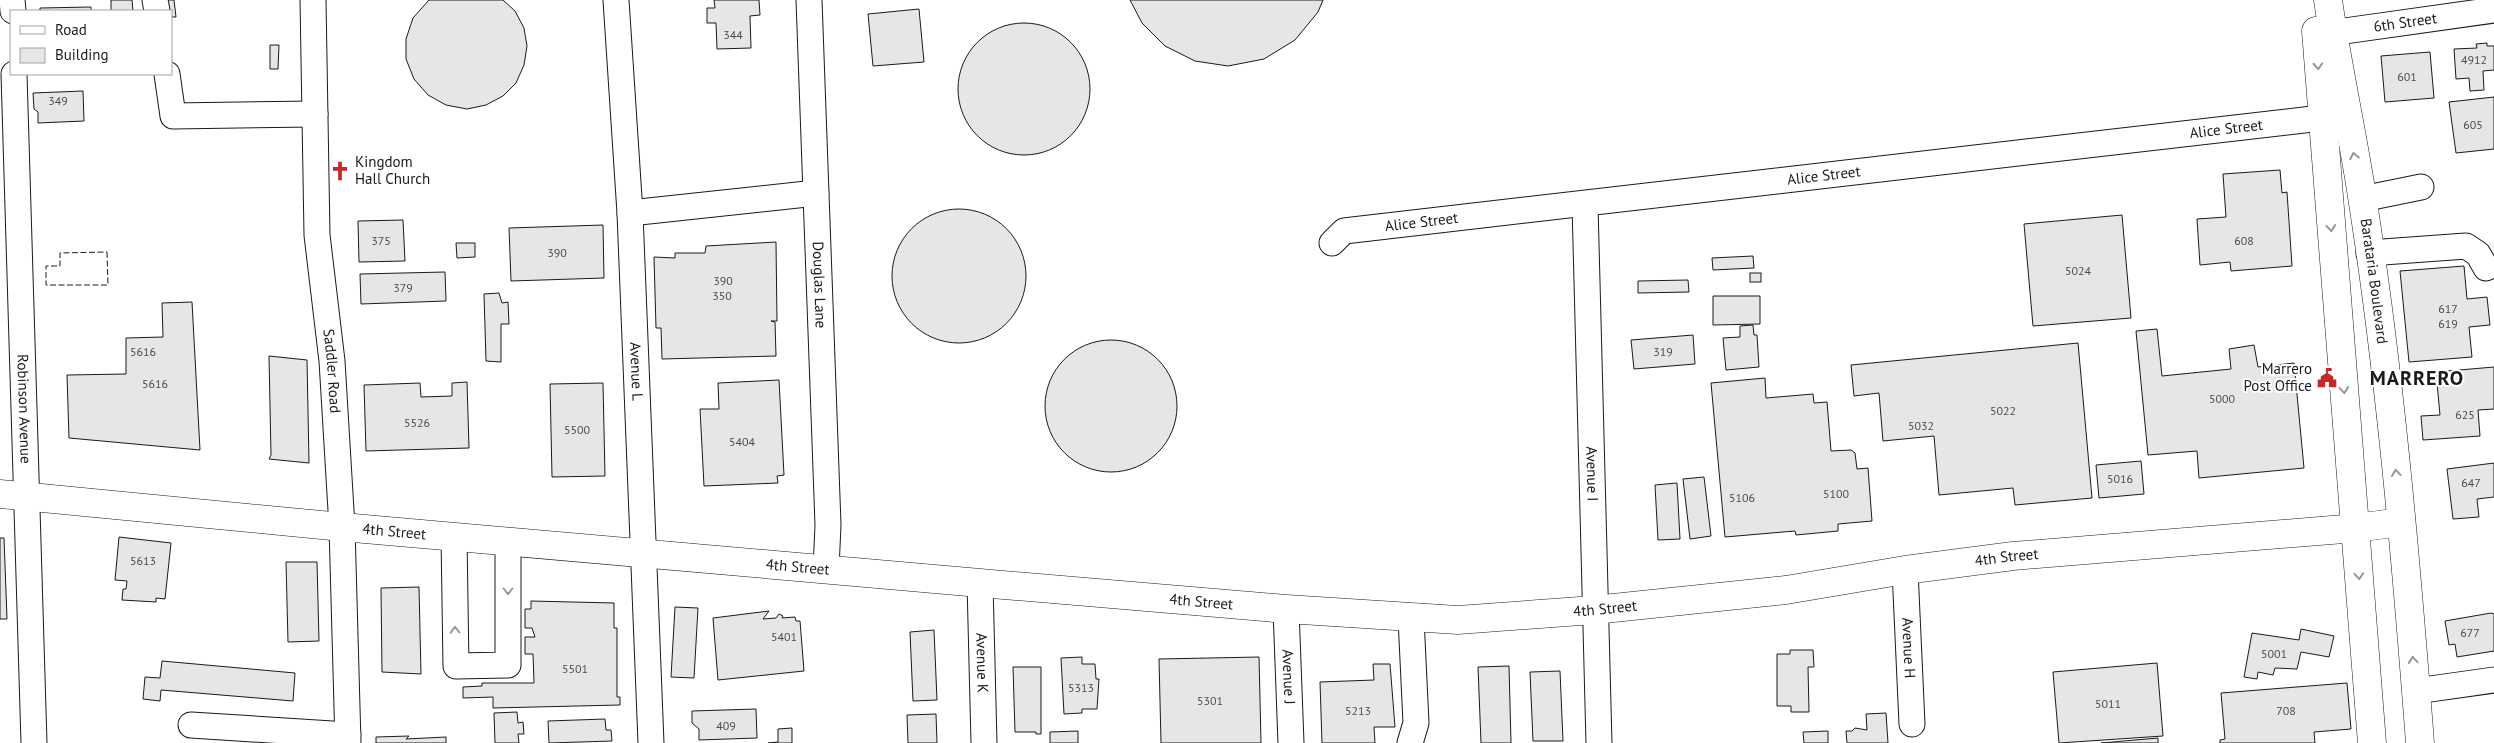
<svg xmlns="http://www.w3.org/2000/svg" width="2494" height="743" font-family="'PT Sans',sans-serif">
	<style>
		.building { fill: #e6e6e6; stroke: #1a1a1a }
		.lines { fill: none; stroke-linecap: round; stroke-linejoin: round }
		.minor-casing { stroke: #1a1a1a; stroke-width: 27 }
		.major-casing { stroke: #1a1a1a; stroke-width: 29 }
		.minor { stroke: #fff; stroke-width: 25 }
		.major { stroke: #fff; stroke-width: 28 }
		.fence { stroke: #1a1a1a; stroke-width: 1; stroke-dasharray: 6 2.5; stroke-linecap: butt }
		.oneway { stroke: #989898 }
		.labels { text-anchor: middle; stroke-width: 4; stroke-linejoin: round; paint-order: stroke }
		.number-label { font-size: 12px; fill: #4d4d4d }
		.street-label { font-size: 15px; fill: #1a1a1a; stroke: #fff }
		.poi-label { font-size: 15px; fill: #1a1a1a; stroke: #fff; text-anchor: start }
		.district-label { font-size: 20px; font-weight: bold; letter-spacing: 1px; fill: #1a1a1a; stroke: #fff }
	</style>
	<rect width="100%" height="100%" fill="#fff"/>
	<g class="building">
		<path d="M111,0H132L133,11H111Z"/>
		<path d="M165,0H174L176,17H171V11H166Z"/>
		<path d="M429,0H503L515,11L524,28L527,46L524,65L516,83L503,96L486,105L467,109L446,105L428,95L414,79L406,59V39L413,18Z"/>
		<path d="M714,0H759L760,15L750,16L751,48L717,49L716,23H707V8H715Z"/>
		<path d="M1130,0H1323L1318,12L1295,40L1264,59L1228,66L1195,61L1165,46L1142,23Z"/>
		<path d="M91,7V11H40V8Z"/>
		<path d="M919,9L924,62L873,66L868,14Z"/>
		<circle cx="1024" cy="89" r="66"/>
		<path d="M2487,43V46H2494V70L2483,71L2484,90L2470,91L2469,78L2456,79L2454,49L2477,48L2476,44Z"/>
		<path d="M270,45H279L278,69H270Z"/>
		<path d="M2430,52L2434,98L2385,102L2381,56Z"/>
		<path d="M83,91L84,121L38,123V112L34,109L33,93Z"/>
		<path d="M2494,97V149L2456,153L2449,102Z"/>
		<path d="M2280,170L2282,193L2287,192L2292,266L2231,271L2230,262L2200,265L2197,219L2226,217L2223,174Z"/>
		<circle cx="959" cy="276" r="67"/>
		<path d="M2122,215L2131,318L2033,326L2024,224Z"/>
		<path d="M403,220L405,261L359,262L358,221Z"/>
		<path d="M603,225L604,278L511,281L509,228Z"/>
		<path d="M776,242L777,321H771L775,322L776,356L662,359L661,328H656L654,257L675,258V253H705L706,246Z"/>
		<path d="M456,243H475V257L457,258Z"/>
		<path d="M1753,256L1754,268L1713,270L1712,258Z"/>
		<path d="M2464,266L2467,299L2487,297L2490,325L2469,327L2472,357L2409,362L2400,271Z"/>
		<path d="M445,272L446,301L361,304L360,274Z"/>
		<rect x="1750" y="273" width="11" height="9"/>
		<path d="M1688,280L1689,292L1638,293V281Z"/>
		<path d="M499,293L502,303L508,302L509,324H501V362L486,361L484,294Z"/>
		<path d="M1713,296H1760V324L1713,325Z"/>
		<path d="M192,302L200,450L69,438L67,375L126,374V338L163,337L162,303Z"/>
		<path d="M1753,325L1754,335H1757L1759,367L1726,370L1723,338L1740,337V326Z"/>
		<path d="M2157,329L2162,376L2231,369L2229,349L2254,345L2258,367L2294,363L2304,468L2199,478L2197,451L2148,455L2136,331Z"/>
		<path d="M1693,335L1695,364L1634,369L1631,340Z"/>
		<circle cx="1111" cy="406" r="66"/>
		<path d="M2078,343L2092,498L2015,505L2013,488L1939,495L1934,436L1883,441L1879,393L1854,396L1851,365Z"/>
		<path d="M269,356L307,360L309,463L269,459L271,455Z"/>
		<path d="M2494,367V409L2478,410L2480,436L2423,440L2421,416L2440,415L2436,372Z"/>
		<path d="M1765,378L1766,398L1813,394L1814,403L1827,402L1831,451L1851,450L1855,453L1857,469L1868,468L1872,521L1838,524V531L1796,535L1795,531L1725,537L1711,383Z"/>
		<path d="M779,380L784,475L777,476L778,483L704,486L700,409H719L718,383Z"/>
		<path d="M467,382L469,448L366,451L364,385L420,383L421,397L452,396V383Z"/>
		<path d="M603,383L605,476L552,477L550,384Z"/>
		<path d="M2141,461L2144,494L2099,498L2096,465Z"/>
		<path d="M2494,463V497L2477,499L2479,517L2453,519L2447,469Z"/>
		<path d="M1704,477L1711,536L1690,539L1683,479Z"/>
		<path d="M1677,483L1680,539L1658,540L1655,485Z"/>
		<path d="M119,537L171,543L165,599L156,598V602L122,600L123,589H126L127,581L115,580Z"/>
		<path d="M0,538H4L7,619H0Z"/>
		<path d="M286,562H317L319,641L288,642Z"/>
		<path d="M419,587L421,674L382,672L381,588Z"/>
		<path d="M531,601L614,603V628H617V697H620V705L493,708V697L463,698V687L482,686V683H534L533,654H525V637H535L532,628H525V609H531Z"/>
		<path d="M675,607L698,608L694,678L671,677Z"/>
		<path d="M769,611L763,619L776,618L779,614L783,616L782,618L795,617L796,621H800L804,671L718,680L713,618Z"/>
		<path d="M2491,613L2494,614V651L2457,657L2455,644L2449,645L2445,621Z"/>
		<path d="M2301,629L2334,636L2329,657L2301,652L2297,669L2275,668L2273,675L2258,672L2257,679L2244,677L2252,633L2299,640Z"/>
		<path d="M934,630L937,700L913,701L910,632Z"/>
		<path d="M1790,650H1813L1814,667H1808L1809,712H1791V706H1777V654H1790Z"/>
		<path d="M1082,657V664H1095L1096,679H1099L1097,709H1082V713L1064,714L1061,658Z"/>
		<path d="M1259,657L1261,743H1161L1159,659Z"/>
		<path d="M162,661L295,673L293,701L161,690L160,701L143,699L145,677L160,678Z"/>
		<path d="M2157,663L2163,736L2059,743L2053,672Z"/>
		<path d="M1373,664H1390L1395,727H1374L1375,743H1322L1320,682L1374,680Z"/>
		<path d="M1509,666L1511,743H1481L1478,667Z"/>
		<path d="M1013,667H1041V734H1036V732H1015Z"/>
		<path d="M1560,671L1563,741H1533L1530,672Z"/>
		<path d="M2347,683L2351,729L2314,732L2315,743H2220V740L2225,739L2221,693Z"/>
		<path d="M756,709L757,738L699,740V729L692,723V711Z"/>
		<path d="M517,712L518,723L523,722L524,734H518L519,743H495L494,713Z"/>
		<path d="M1886,713L1888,743H1847L1846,731H1852L1855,728L1867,730L1866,714Z"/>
		<path d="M936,714L937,743H908L907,715Z"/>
		<path d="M605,719L606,730H611L612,741L549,743L548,721Z"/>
		<path d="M792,728V743H768L778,742V729Z"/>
		<path d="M1078,731V743H1050V732Z"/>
		<path d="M1828,731V743H1804L1803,732Z"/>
		<path d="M409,736L406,739L446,737V743H376V737Z"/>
		<path d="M2158,738V743H2101Z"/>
	</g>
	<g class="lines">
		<defs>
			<g id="minor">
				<path d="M12,0L13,11"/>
				<path d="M155,0L157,11"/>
				<path id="s1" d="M313,0L317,235L332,361L342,527L348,743"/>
				<path id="s2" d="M616,0L630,213L651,743"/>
				<path id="s3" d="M809,0L828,525L826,569"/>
				<path id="s4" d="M2316,35L2494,10"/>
				<path id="s5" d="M14,74L34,743"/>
				<path d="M167,74L173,116L315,114"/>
				<path d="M2362,199L2421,187"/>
				<path id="s6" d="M1585,205L1599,743"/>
				<path d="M630,213L816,193"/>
				<path id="s7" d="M1332,243L1344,231L2321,118"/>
				<path d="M2369,253L2466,246L2478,254L2486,268"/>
				<path d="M454,537L456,666L508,665V542"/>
				<path id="s8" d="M1905,570L1912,724"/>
				<path id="s9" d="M980,583L984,743"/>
				<path id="s10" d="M1286,609L1291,743"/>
				<path d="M2416,691L2494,680"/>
				<path d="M191,725L348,735"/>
				<path d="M1410,743L1416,723L1411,618"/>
			</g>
			<g id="major">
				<path id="s11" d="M2328,0C2337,64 2351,126 2361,190C2390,373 2406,559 2420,743"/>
				<path d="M2316,31L2372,743"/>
				<path id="s12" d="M0,494L342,527L980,583L1286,609L1458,620L1594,610L1786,590L1905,570L2013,556L2356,528L2401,522"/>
			</g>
		</defs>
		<use href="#minor" class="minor-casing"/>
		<use href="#major" class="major-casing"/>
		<use href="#minor" class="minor"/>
		<use href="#major" class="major"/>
		<path class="fence" d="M107,252L108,285H46V266H60V253Z"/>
	</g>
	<defs><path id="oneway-chevron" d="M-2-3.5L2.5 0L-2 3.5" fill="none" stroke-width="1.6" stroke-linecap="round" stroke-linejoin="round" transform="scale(1.25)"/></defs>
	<g class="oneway">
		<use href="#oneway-chevron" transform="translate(2318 66) rotate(87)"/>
		<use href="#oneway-chevron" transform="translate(2354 156) rotate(-101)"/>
		<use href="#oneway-chevron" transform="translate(2331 228) rotate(85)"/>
		<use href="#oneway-chevron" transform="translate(2344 390) rotate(85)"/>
		<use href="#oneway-chevron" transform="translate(2396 473) rotate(-96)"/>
		<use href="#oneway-chevron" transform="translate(2359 576) rotate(86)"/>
		<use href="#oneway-chevron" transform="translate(508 591) rotate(90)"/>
		<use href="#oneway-chevron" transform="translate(455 630) rotate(-91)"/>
		<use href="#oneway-chevron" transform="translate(2413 660) rotate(-95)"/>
	</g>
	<defs>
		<symbol id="church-bare" viewBox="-9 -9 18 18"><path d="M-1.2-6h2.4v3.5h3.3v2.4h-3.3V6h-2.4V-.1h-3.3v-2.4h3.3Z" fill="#c62828" stroke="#fff" stroke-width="2.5" paint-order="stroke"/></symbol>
		<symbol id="civic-bare" viewBox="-9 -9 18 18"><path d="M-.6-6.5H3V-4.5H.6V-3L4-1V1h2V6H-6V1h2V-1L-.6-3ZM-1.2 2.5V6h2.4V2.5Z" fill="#c62828" stroke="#fff" stroke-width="2.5" paint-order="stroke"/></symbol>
	</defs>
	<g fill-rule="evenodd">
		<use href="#church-bare" x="326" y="157" width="28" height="28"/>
		<use href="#civic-bare" x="2313" y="364" width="28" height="28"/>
	</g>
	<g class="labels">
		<g class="number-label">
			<text x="733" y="39">344</text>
			<text x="2474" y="64">4912</text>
			<text x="2407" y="81">601</text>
			<text x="58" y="105">349</text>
			<text x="2473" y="129">605</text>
			<text x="381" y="245">375</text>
			<text x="2244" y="245">608</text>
			<text x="557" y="257">390</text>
			<text x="2078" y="275">5024</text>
			<text x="723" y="285">390</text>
			<text x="403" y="292">379</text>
			<text x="722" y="300">350</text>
			<text x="2448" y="313">617</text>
			<text x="2448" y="328">619</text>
			<text x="143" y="356">5616</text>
			<text x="1663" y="356">319</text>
			<text x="155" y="388">5616</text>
			<text x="2222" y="403">5000</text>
			<text x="2003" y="415">5022</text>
			<text x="2465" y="419">625</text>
			<text x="417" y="427">5526</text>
			<text x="1921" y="430">5032</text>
			<text x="577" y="434">5500</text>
			<text x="742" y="446">5404</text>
			<text x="2120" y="483">5016</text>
			<text x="2471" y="487">647</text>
			<text x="1836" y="498">5100</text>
			<text x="1742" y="502">5106</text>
			<text x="143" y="565">5613</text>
			<text x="2470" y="637">677</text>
			<text x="784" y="641">5401</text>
			<text x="2274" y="658">5001</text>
			<text x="575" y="673">5501</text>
			<text x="1081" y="692">5313</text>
			<text x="1210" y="705">5301</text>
			<text x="2108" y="708">5011</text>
			<text x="1358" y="715">5213</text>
			<text x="2286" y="715">708</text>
			<text x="726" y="730">409</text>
		</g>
		<g class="street-label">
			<text dy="5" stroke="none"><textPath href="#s4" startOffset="90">6th Street</textPath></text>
			<text dy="5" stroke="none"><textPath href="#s7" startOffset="905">Alice Street</textPath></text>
			<text dy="5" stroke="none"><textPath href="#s7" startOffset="500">Alice Street</textPath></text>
			<text dy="5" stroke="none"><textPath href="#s7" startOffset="95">Alice Street</textPath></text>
			<text dy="5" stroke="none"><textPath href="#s11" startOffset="285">Barataria Boulevard</textPath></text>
			<text dy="5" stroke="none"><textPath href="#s3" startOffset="285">Douglas Lane</textPath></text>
			<text dy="5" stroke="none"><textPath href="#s1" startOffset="372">Saddler Road</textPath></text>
			<text dy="5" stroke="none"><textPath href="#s2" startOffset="372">Avenue L</textPath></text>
			<text dy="5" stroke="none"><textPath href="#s5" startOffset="335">Robinson Avenue</textPath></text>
			<text dy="5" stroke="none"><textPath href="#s6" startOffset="269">Avenue I</textPath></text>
			<text dy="5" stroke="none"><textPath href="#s12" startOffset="396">4th Street</textPath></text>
			<text dy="5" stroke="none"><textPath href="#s12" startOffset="2016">4th Street</textPath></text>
			<text dy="5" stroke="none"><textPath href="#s12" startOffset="801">4th Street</textPath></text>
			<text dy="5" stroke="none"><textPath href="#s12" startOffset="1206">4th Street</textPath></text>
			<text dy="5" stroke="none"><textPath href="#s12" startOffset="1611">4th Street</textPath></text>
			<text dy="5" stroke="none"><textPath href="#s8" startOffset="78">Avenue H</textPath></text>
			<text dy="5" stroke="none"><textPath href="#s9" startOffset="80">Avenue K</textPath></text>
			<text dy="5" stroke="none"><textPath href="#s10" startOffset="68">Avenue J</textPath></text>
		</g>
		<g class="poi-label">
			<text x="355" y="167">Kingdom<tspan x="355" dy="17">Hall Church</tspan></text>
			<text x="2312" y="374" text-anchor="end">Marrero<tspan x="2312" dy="17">Post Office</tspan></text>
		</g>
		<g class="district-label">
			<text x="2417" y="385">MARRERO</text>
		</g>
	</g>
	<rect x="10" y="10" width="162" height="65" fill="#ffffff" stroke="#a3a3a3"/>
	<rect x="20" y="26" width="25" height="8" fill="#ffffff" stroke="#a3a3a3"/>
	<text x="55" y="35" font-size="15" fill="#1a1a1a">Road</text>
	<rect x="20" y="48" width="25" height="15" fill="#e6e6e6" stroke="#a3a3a3"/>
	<text x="55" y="60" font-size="15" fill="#1a1a1a">Building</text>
</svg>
